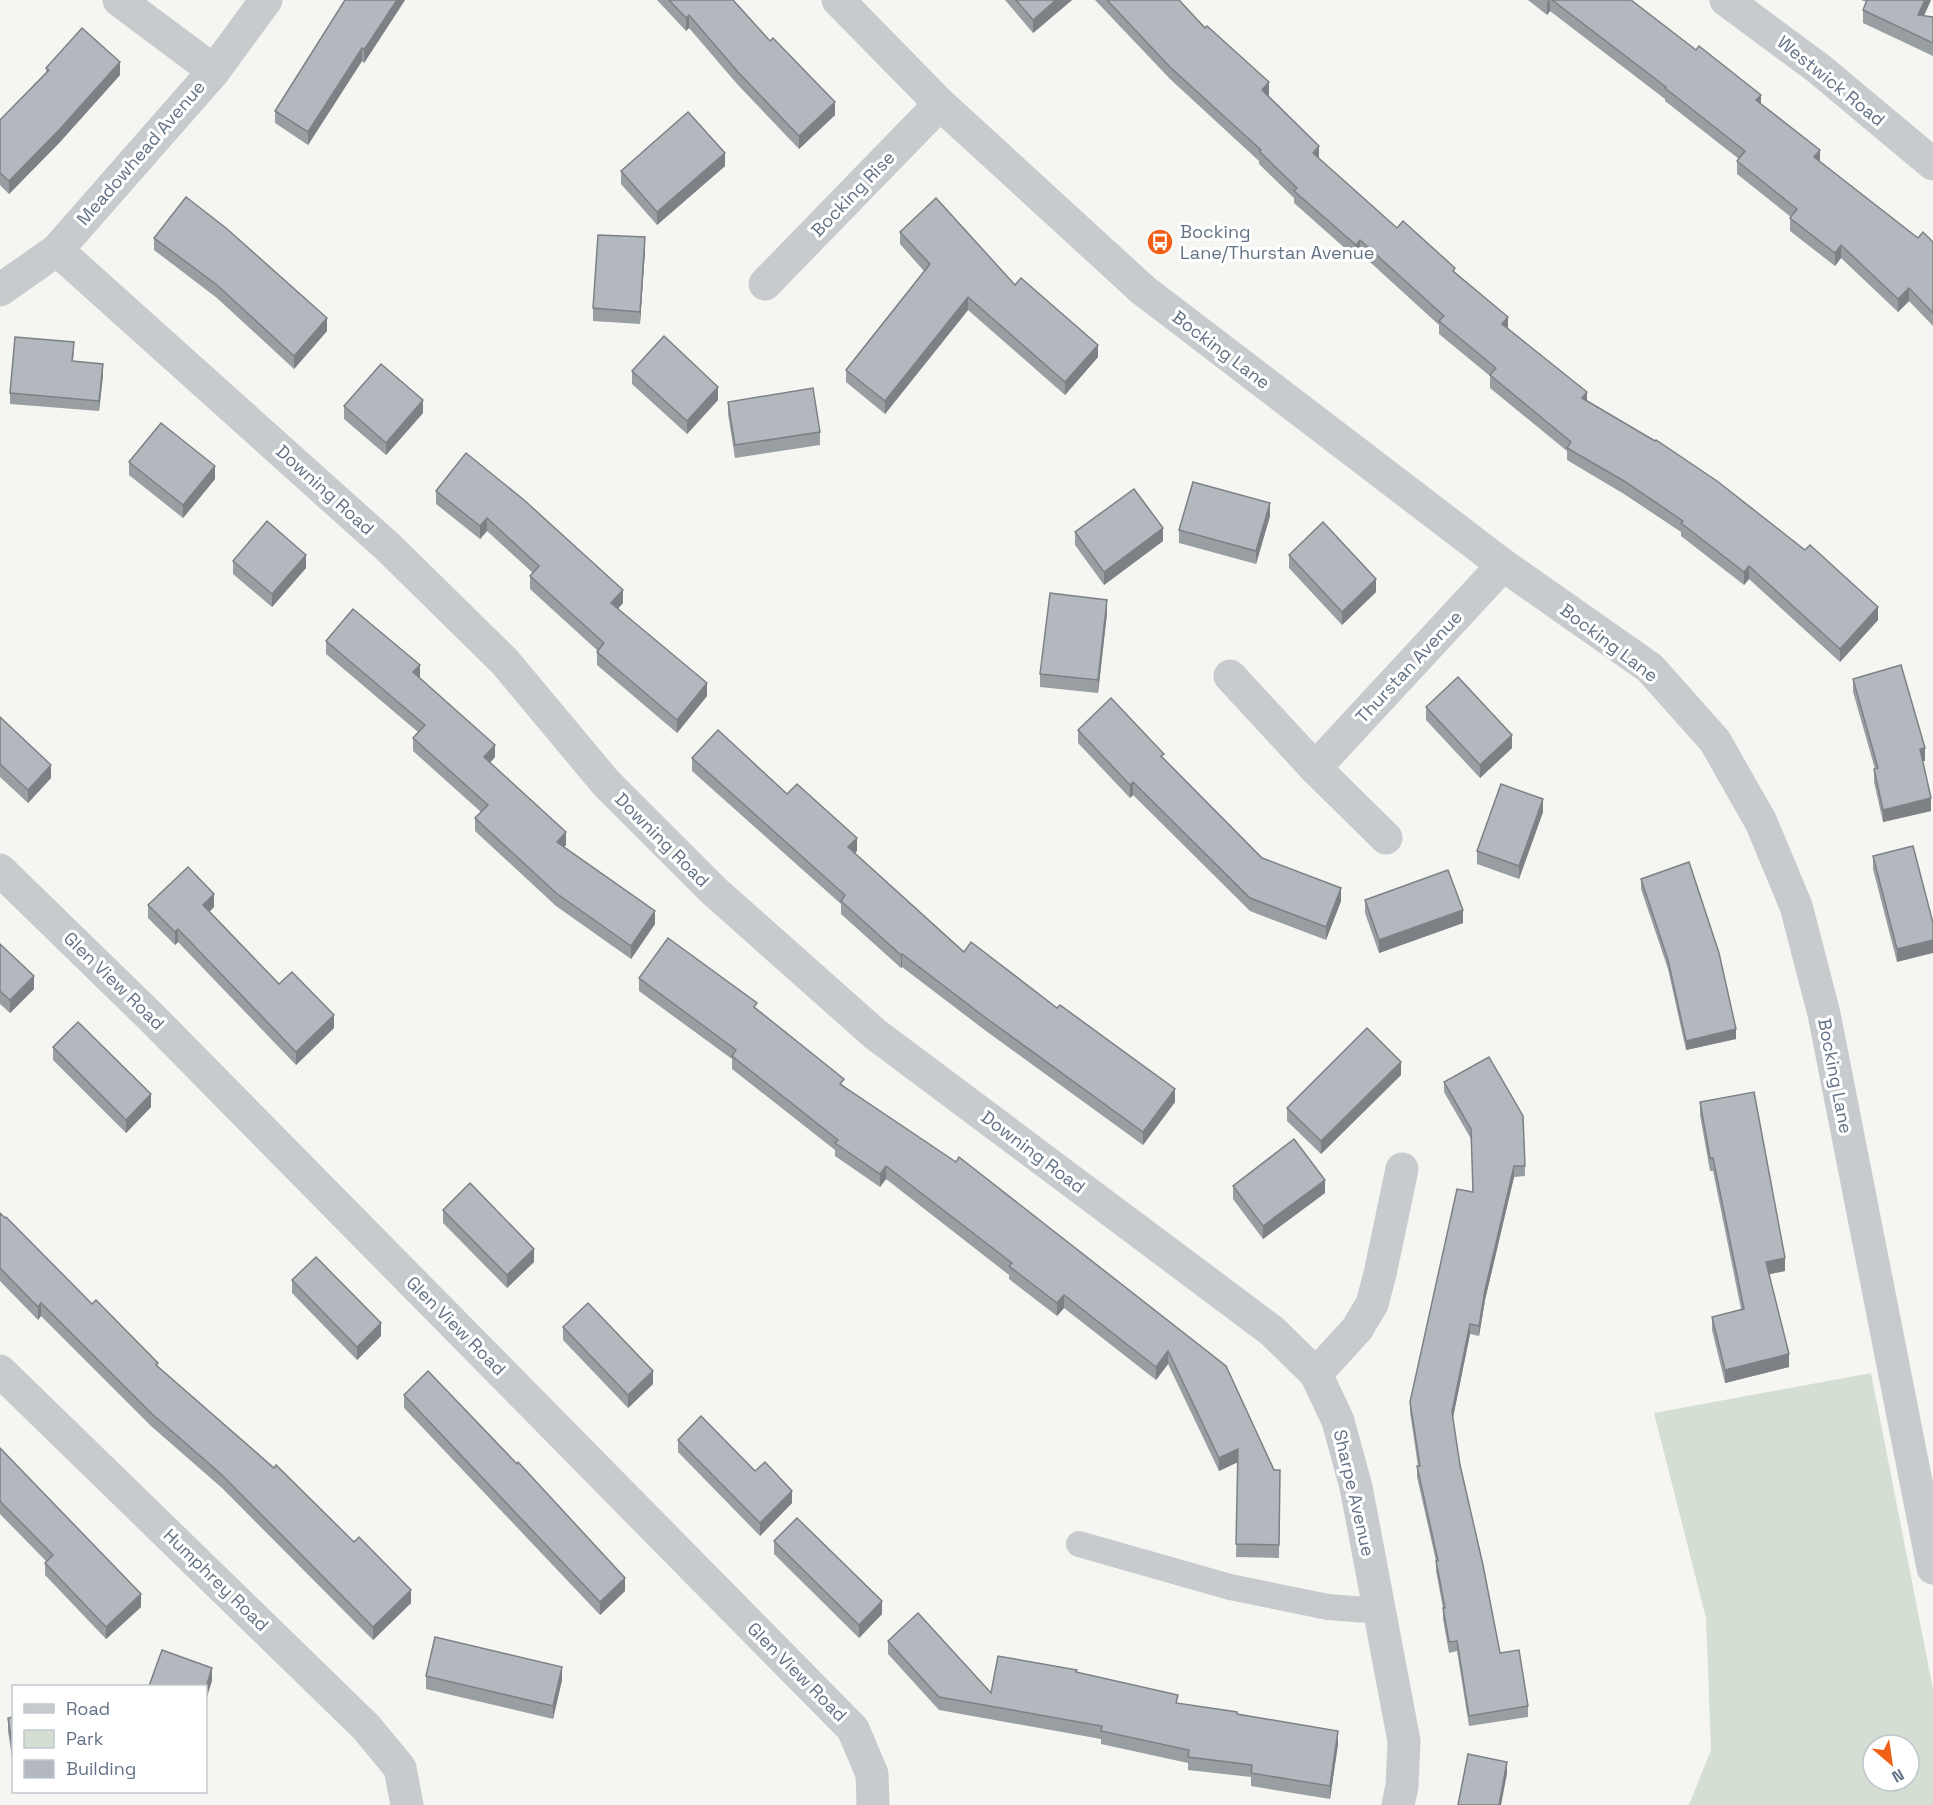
<svg xmlns="http://www.w3.org/2000/svg" width="1933" height="1805" font-family="'Space Grotesk',sans-serif">
	<style>
		.green { fill: #d5ded2; fill-rule: evenodd }
		.lines { fill: none; stroke-linecap: round; stroke-linejoin: round }
		.service { stroke: #c8cbce; stroke-width: 26 }
		.minor { stroke: #c8cbce; stroke-width: 33 }
		.tertiary { stroke: #c8cbce; stroke-width: 33 }
		.wall { fill: #999ea3 }
		.shaded-wall { fill: #7d8185 }
		.building { fill: #b2b8be; stroke: #7d8185; stroke-width: 1.5 }
		.labels { text-anchor: middle; stroke-width: 6; stroke-linejoin: round; paint-order: stroke }
		.street-label { font-size: 18px; fill: #627285; stroke: #fff }
		.poi-label { font-size: 18px; fill: #627285; stroke: #fff; text-anchor: start }
	</style>
	<rect width="100%" height="100%" fill="#f5f6f2"/>
	<path class="green" d="M1871,1373L1933,1689V1805H1689L1711,1750L1706,1618L1654,1413ZM1873,1745H1909V1781H1873Z"/>
	<g class="lines">
		<path class="service" d="M1079,1544L1230,1587L1328,1607L1380,1611"/>
		<g class="minor">
			<path d="M119,0L214,71"/>
			<path d="M1726,0L1818,68L1933,164"/>
			<path d="M57,250L389,548L505,662L606,783L713,890L875,1034L1272,1331L1316,1374"/>
			<path d="M765,284L940,104"/>
			<path d="M0,290L57,250L214,71L266,0"/>
			<path d="M1230,676L1315,768L1386,838"/>
			<path d="M1315,768L1503,565"/>
			<path d="M0,870L151,1017L853,1729L872,1774L873,1805"/>
			<path d="M0,1371L366,1727L400,1768L407,1805"/>
			<path d="M1398,1805L1402,1786L1404,1741L1356,1487L1338,1421L1316,1374L1357,1329L1372,1304L1380,1274L1402,1169"/>
		</g>
		<path class="tertiary" d="M838,0L940,104L1143,290L1503,565L1650,668L1715,741L1761,822L1796,906L1824,1014L1933,1568"/>
	</g>
	<g class="wall">
		<path d="M345,0H405L364,63L362,61L308,145L275,123V111Z"/>
		<path d="M657,0H733L835,115L799,149L738,85L689,28L686,31Z"/>
		<path d="M1005,0H1072L1033,33Z"/>
		<path d="M1095,0H1179L1269,95L1268,96L1319,159L1397,228L1455,273L1508,328L1587,401L1878,620L1840,662L1749,579L1744,585L1681,536V532L1624,494L1567,460V451L1490,388V376L1439,334V325L1360,253L1356,258L1294,203V198L1259,164V161L1170,79Z"/>
		<path d="M1528,0H1631L1761,104L1820,161L1918,238L1933,242V326L1909,301L1898,312L1841,258L1835,266L1790,231V218L1791,217L1737,174V161L1739,159L1665,101V99L1550,11L1547,15Z"/>
		<path d="M1861,0H1931L1924,16L1933,17V56L1863,23V10L1866,2Z"/>
		<path d="M46,68L120,75L60,142L9,194L0,185V120L46,73Z"/>
		<path d="M725,166L657,225L621,184V171Z"/>
		<path d="M900,232L1015,285L1098,357L1065,395L968,310L885,414L846,382V370L924,271L900,244Z"/>
		<path d="M154,238L327,331L294,369L217,298L154,250Z"/>
		<path d="M645,250L640,324L593,321V308Z"/>
		<path d="M74,352L73,361L103,375L99,411L10,404V393Z"/>
		<path d="M632,371L718,400L687,434L632,384Z"/>
		<path d="M728,402L820,432V445L735,458L728,414Z"/>
		<path d="M344,406L423,413L386,455L344,419Z"/>
		<path d="M466,453L623,603L618,609L707,696L677,733L597,665V652L598,651L530,589V576L533,573L487,531L480,539L436,504V491Z"/>
		<path d="M129,462L215,479L183,518L129,475Z"/>
		<path d="M1270,516L1256,564L1179,543V530Z"/>
		<path d="M1075,532L1163,541L1104,585L1075,545Z"/>
		<path d="M1289,555L1376,592L1342,625L1289,568Z"/>
		<path d="M233,561L306,568L272,607L233,574Z"/>
		<path d="M1107,613L1098,693L1040,687V674Z"/>
		<path d="M326,641L420,678L495,757L490,762L566,845L564,847L655,924L631,959L556,906L475,831V818L481,812L413,751V738L418,732L326,654Z"/>
		<path d="M1853,679L1925,761H1923L1931,811L1883,822L1874,782V769H1875L1853,692Z"/>
		<path d="M1426,707L1512,748L1480,778L1426,720Z"/>
		<path d="M0,717L51,778L28,803L0,777Z"/>
		<path d="M1078,730L1164,759L1262,858L1341,901L1326,940L1250,911L1133,795L1130,798L1078,743Z"/>
		<path d="M692,758L787,794L857,851L855,853L964,952L1175,1102L1143,1145L986,1031L902,967L901,968L841,914V904L692,771Z"/>
		<path d="M1543,812L1519,879L1477,864V851Z"/>
		<path d="M1913,846L1897,962L1873,869V856Z"/>
		<path d="M1641,879L1736,1039L1686,1050L1668,969L1641,889Z"/>
		<path d="M1365,900L1463,923L1379,953L1365,913Z"/>
		<path d="M148,905L214,907L209,912L279,984L334,1028L296,1065L178,942L175,945L148,918Z"/>
		<path d="M0,944L34,989L10,1013L0,1004Z"/>
		<path d="M639,978L757,1010L844,1086L1226,1366L1274,1470H1280L1279,1558L1236,1557L1238,1462L1219,1471L1168,1364L1156,1380L1064,1308L1057,1316L1009,1279V1275L886,1179L880,1187L835,1156V1150L732,1069V1059L639,991Z"/>
		<path d="M53,1047L151,1107L126,1133L53,1060Z"/>
		<path d="M1401,1075L1321,1154L1287,1121V1108Z"/>
		<path d="M1444,1082L1525,1166V1176L1514,1177L1485,1300L1479,1336L1470,1334L1453,1418L1460,1465L1500,1653L1528,1706V1717L1469,1726L1457,1651L1449,1653L1443,1619V1608L1436,1571V1561L1417,1477V1466H1418L1410,1412V1402L1473,1192L1471,1139L1444,1092Z"/>
		<path d="M1700,1102L1785,1271L1769,1274L1789,1367L1725,1383L1712,1330V1317L1741,1309L1713,1171H1710L1700,1115Z"/>
		<path d="M1233,1186L1325,1193L1263,1239L1233,1199Z"/>
		<path d="M443,1210L534,1262L507,1288L443,1223Z"/>
		<path d="M0,1213L92,1304L411,1603L373,1640L222,1488L151,1426L41,1316L38,1320L0,1281Z"/>
		<path d="M292,1280L381,1336L357,1360L292,1293Z"/>
		<path d="M563,1327L653,1384L628,1408L563,1340Z"/>
		<path d="M404,1395L625,1591L600,1615L404,1408Z"/>
		<path d="M678,1440L755,1471L792,1503L760,1536L678,1452Z"/>
		<path d="M0,1448L141,1607L106,1639L45,1575V1563L46,1561L0,1514Z"/>
		<path d="M774,1541L882,1614L859,1638L774,1554Z"/>
		<path d="M888,1641L991,1693L1077,1672L1178,1704L1237,1714L1338,1744L1330,1799L1251,1786V1777L1188,1770V1763L1101,1744V1739L939,1710L888,1654Z"/>
		<path d="M426,1676L562,1680L553,1719L426,1689Z"/>
		<path d="M14,1717V1772L8,1731V1718Z"/>
	</g>
	<g class="shaded-wall">
		<path d="M397,0H405L364,63V50Z"/>
		<path d="M1056,0H1072L1033,33V20Z"/>
		<path d="M1549,0H1550V11L1547,15V2Z"/>
		<path d="M1925,0H1931L1918,28V15Z"/>
		<path d="M689,15V28L686,31V18Z"/>
		<path d="M362,48V61L308,145V132Z"/>
		<path d="M120,62V75L60,142L9,194V181Z"/>
		<path d="M1269,82V95L1262,102V90Z"/>
		<path d="M1761,95V107L1756,100Z"/>
		<path d="M835,102V115L799,149V136Z"/>
		<path d="M1319,146V159L1313,153Z"/>
		<path d="M1820,150V163L1814,157Z"/>
		<path d="M725,153V166L657,225V212Z"/>
		<path d="M645,237V250L640,324V312Z"/>
		<path d="M1360,240V253L1356,258V245Z"/>
		<path d="M1841,245V258L1835,266V253Z"/>
		<path d="M1909,288V301L1898,312V299Z"/>
		<path d="M968,297V310L885,414V401Z"/>
		<path d="M1508,317V329L1502,324Z"/>
		<path d="M327,318V331L294,369V356Z"/>
		<path d="M1098,345V357L1065,395V382Z"/>
		<path d="M103,364V375L99,411V401Z"/>
		<path d="M718,387V400L687,434V421Z"/>
		<path d="M1587,392V405L1582,398Z"/>
		<path d="M423,400V413L386,455V443Z"/>
		<path d="M215,466V479L183,518V505Z"/>
		<path d="M1270,503V516L1256,564V551Z"/>
		<path d="M487,518V531L480,539V526Z"/>
		<path d="M1163,528V541L1104,585V572Z"/>
		<path d="M306,555V568L272,607V594Z"/>
		<path d="M1749,566V579L1744,585V572Z"/>
		<path d="M1376,579V592L1342,625V612Z"/>
		<path d="M623,590V603L611,616V603Z"/>
		<path d="M1107,600V613L1098,693V680Z"/>
		<path d="M1878,607V620L1840,662V649Z"/>
		<path d="M420,665V678L413,672Z"/>
		<path d="M707,683V696L677,733V720Z"/>
		<path d="M1512,735V748L1480,778V765Z"/>
		<path d="M495,745V757L484,770V757Z"/>
		<path d="M1925,748V761L1920,762V749Z"/>
		<path d="M51,765V778L28,803V790Z"/>
		<path d="M1133,782V795L1130,798V785Z"/>
		<path d="M1931,798V811L1883,822V810Z"/>
		<path d="M1543,799V812L1519,879V866Z"/>
		<path d="M566,832V845L557,855V842Z"/>
		<path d="M857,838V851L848,860V847Z"/>
		<path d="M1341,888V901L1326,940V927Z"/>
		<path d="M214,894V907L203,918V905Z"/>
		<path d="M1463,910V923L1379,953V940Z"/>
		<path d="M655,911V924L631,959V946Z"/>
		<path d="M178,929V942L175,945V932Z"/>
		<path d="M1933,940V953L1897,962V949Z"/>
		<path d="M902,954V967L901,968V955Z"/>
		<path d="M34,976V989L10,1013V1000Z"/>
		<path d="M334,1015V1028L296,1065V1052Z"/>
		<path d="M1736,1029V1039L1686,1050V1041Z"/>
		<path d="M1401,1062V1075L1321,1154V1141Z"/>
		<path d="M1175,1089V1102L1143,1145V1132Z"/>
		<path d="M151,1094V1107L126,1133V1120Z"/>
		<path d="M886,1166V1179L880,1187V1174Z"/>
		<path d="M1514,1166V1177L1485,1300L1479,1336V1326L1485,1290Z"/>
		<path d="M1325,1180V1193L1263,1239V1226Z"/>
		<path d="M534,1249V1262L507,1288V1275Z"/>
		<path d="M1785,1258V1271L1766,1275V1262Z"/>
		<path d="M1064,1295V1308L1057,1316V1303Z"/>
		<path d="M41,1303V1316L38,1320V1307Z"/>
		<path d="M381,1323V1336L357,1360V1347Z"/>
		<path d="M1470,1324V1334L1452,1422V1412Z"/>
		<path d="M1168,1351V1364L1156,1380V1367Z"/>
		<path d="M1789,1354V1367L1725,1383V1370Z"/>
		<path d="M653,1371V1384L628,1408V1395Z"/>
		<path d="M1238,1449V1462L1219,1471V1458Z"/>
		<path d="M792,1491V1503L760,1536V1523Z"/>
		<path d="M625,1578V1591L600,1615V1602Z"/>
		<path d="M411,1590V1603L373,1640V1627Z"/>
		<path d="M141,1594V1607L106,1639V1627Z"/>
		<path d="M882,1601V1614L859,1638V1625Z"/>
		<path d="M562,1667V1680L553,1719V1706Z"/>
		<path d="M212,1668V1681L206,1700V1687Z"/>
		<path d="M1338,1731V1744L1330,1799V1786Z"/>
		<path d="M1507,1762V1774L1501,1805H1499Z"/>
	</g>
	<g class="building">
		<path d="M345,0H397L364,50L362,48L308,132L275,111Z"/>
		<path d="M669,0H733L770,41L773,38L835,102L799,136L738,72L689,15L686,18Z"/>
		<path d="M1016,0H1056L1033,20Z"/>
		<path d="M1107,0H1179L1205,28L1207,26L1269,82L1262,90L1319,146L1313,153L1397,228L1403,221L1455,268L1453,271L1508,317L1502,324L1587,392L1582,398L1655,441L1656,440L1717,481L1805,550L1810,545L1878,607L1840,649L1749,566L1744,572L1681,523L1683,521L1624,481L1567,448L1571,442L1490,375L1496,368L1439,321L1444,316L1360,240L1356,245L1294,191L1297,188L1259,151L1261,150L1170,67Z"/>
		<path d="M1552,0H1631L1696,50L1699,46L1761,95L1756,100L1820,150L1814,157L1918,238L1923,232L1933,242V313L1909,288L1898,299L1841,245L1835,253L1790,218L1797,209L1737,161L1745,151L1665,88L1666,87Z"/>
		<path d="M1867,0H1925L1918,15L1933,17V43L1863,10Z"/>
		<path d="M82,28L120,62L60,129L9,181L0,173V120L49,70L46,68Z"/>
		<path d="M688,112L725,153L657,212L621,171Z"/>
		<path d="M186,197L226,228L327,318L294,356L217,285L154,238Z"/>
		<path d="M936,198L1015,285L1021,278L1098,345L1065,382L968,297L885,401L846,370L930,264L900,232Z"/>
		<path d="M598,235L645,237L640,312L593,308Z"/>
		<path d="M664,336L718,387L687,421L632,371Z"/>
		<path d="M15,337L74,342L72,361L103,364L99,401L10,393Z"/>
		<path d="M381,364L423,400L386,443L344,406Z"/>
		<path d="M813,388L820,432L735,445L728,402Z"/>
		<path d="M161,423L215,466L183,505L129,462Z"/>
		<path d="M466,453L524,500L623,590L611,603L707,683L677,720L597,652L604,643L530,576L539,566L487,518L480,526L436,491Z"/>
		<path d="M1193,482L1270,503L1256,551L1179,530Z"/>
		<path d="M1134,489L1163,528L1104,572L1075,532Z"/>
		<path d="M267,521L306,555L272,594L233,561Z"/>
		<path d="M1323,522L1376,579L1342,612L1289,555Z"/>
		<path d="M1050,593L1107,600L1098,680L1040,674Z"/>
		<path d="M353,609L420,665L413,672L495,745L484,757L566,832L557,842L655,911L631,946L556,893L475,818L488,805L413,738L425,725L326,641Z"/>
		<path d="M1901,665L1925,748L1920,749L1931,798L1883,810L1874,769L1878,768L1853,679Z"/>
		<path d="M1458,677L1512,735L1480,765L1426,707Z"/>
		<path d="M1111,698L1164,754L1161,756L1262,858L1341,888L1326,927L1250,898L1133,782L1130,785L1078,730Z"/>
		<path d="M0,717L51,765L28,790L0,764Z"/>
		<path d="M718,730L787,794L797,784L857,838L848,847L964,952L971,942L1057,1008L1060,1005L1175,1089L1143,1132L986,1018L902,954L901,955L841,901L845,895L692,758Z"/>
		<path d="M1501,784L1543,799L1519,866L1477,851Z"/>
		<path d="M1913,846L1933,923V940L1897,949L1873,856Z"/>
		<path d="M1689,862L1719,953L1736,1029L1686,1041L1668,960L1641,879Z"/>
		<path d="M188,867L214,894L203,905L279,984L292,972L334,1015L296,1052L178,929L175,932L148,905Z"/>
		<path d="M1448,870L1463,910L1379,940L1365,900Z"/>
		<path d="M668,938L757,1003L754,1007L844,1079L840,1084L956,1162L959,1157L1226,1366L1274,1470H1280L1279,1545L1236,1544L1238,1449L1219,1458L1168,1351L1156,1367L1064,1295L1057,1303L1009,1266L1012,1263L886,1166L880,1174L835,1143L838,1140L732,1056L736,1050L639,978Z"/>
		<path d="M0,944L34,976L10,1000L0,991Z"/>
		<path d="M78,1022L151,1094L126,1120L53,1047Z"/>
		<path d="M1367,1028L1401,1062L1321,1141L1287,1108Z"/>
		<path d="M1489,1057L1523,1116L1525,1166H1514L1485,1290L1479,1326L1470,1324L1452,1412L1460,1465L1483,1565L1500,1653L1519,1650L1528,1706L1469,1716L1457,1641L1449,1642L1443,1608H1445L1436,1561H1438L1417,1466H1420L1410,1402L1457,1189L1473,1192L1471,1129L1444,1082Z"/>
		<path d="M1754,1092L1785,1258L1766,1262L1789,1354L1725,1370L1712,1317L1744,1309L1713,1158H1710L1700,1102Z"/>
		<path d="M1294,1139L1325,1180L1263,1226L1233,1186Z"/>
		<path d="M470,1183L534,1249L507,1275L443,1210Z"/>
		<path d="M0,1213L5,1218L6,1217L92,1304L96,1300L158,1363L156,1365L274,1468L276,1465L354,1542L359,1537L411,1590L373,1627L222,1475L151,1413L41,1303L38,1307L0,1268Z"/>
		<path d="M316,1257L381,1323L357,1347L292,1280Z"/>
		<path d="M588,1303L653,1371L628,1395L563,1327Z"/>
		<path d="M428,1371L517,1464L518,1462L625,1578L600,1602L404,1395Z"/>
		<path d="M701,1416L755,1471L765,1462L792,1491L760,1523L678,1440Z"/>
		<path d="M0,1448L141,1594L106,1627L45,1563L53,1555L0,1501Z"/>
		<path d="M797,1518L882,1601L859,1625L774,1541Z"/>
		<path d="M918,1613L991,1693L998,1656L1077,1670L1076,1672L1178,1695L1176,1703L1237,1712V1714L1338,1731L1330,1786L1251,1773L1252,1765L1188,1757L1189,1750L1101,1731L1102,1726L939,1697L888,1641Z"/>
		<path d="M435,1637L562,1667L553,1706L426,1676Z"/>
		<path d="M162,1650L212,1668L206,1687L149,1686Z"/>
		<path d="M14,1717V1759L8,1718Z"/>
		<path d="M1468,1754L1507,1762L1499,1805H1458Z"/>
	</g>
	<defs>
		<symbol id="bus-disc" viewBox="-11 -11 22 22"><circle r="9.5" fill="#f16017" stroke="#fff"/><path d="M-5-6H5V4H4V6H2V4H-2V6H-4V4H-5ZM-3.5-4V0h7V-4ZM-3.5 1.2v1.5H-2V1.2ZM2 1.2v1.5H3.5V1.2Z" fill="#fff"/></symbol>
	</defs>
	<g fill-rule="evenodd">
		<use href="#bus-disc" x="1145" y="227" width="30" height="30"/>
	</g>
	<g class="labels">
		<g class="street-label">
			<text transform="translate(1831 81) rotate(39)" y="6">Westwick Road</text>
			<text transform="translate(141 153) rotate(-49)" y="6">Meadowhead Avenue</text>
			<text transform="translate(853 194) rotate(-46)" y="6">Bocking Rise</text>
			<text transform="translate(1221 350) rotate(37)" y="6">Bocking Lane</text>
			<text transform="translate(325 490) rotate(42)" y="6">Downing Road</text>
			<text transform="translate(1609 643) rotate(37)" y="6">Bocking Lane</text>
			<text transform="translate(1409 667) rotate(-47)" y="6">Thurstan Avenue</text>
			<text transform="translate(662 840) rotate(45)" y="6">Downing Road</text>
			<text transform="translate(114 981) rotate(44)" y="6">Glen View Road</text>
			<text transform="translate(1835 1076) rotate(79)" y="6">Bocking Lane</text>
			<text transform="translate(1033 1152) rotate(37)" y="6">Downing Road</text>
			<text transform="translate(456 1326) rotate(45)" y="6">Glen View Road</text>
			<text transform="translate(1354 1493) rotate(77)" y="6">Sharpe Avenue</text>
			<text transform="translate(216 1580) rotate(44)" y="6">Humphrey Road</text>
			<text transform="translate(797 1672) rotate(45)" y="6">Glen View Road</text>
		</g>
		<g class="poi-label">
			<text x="1180" y="238">Bocking<tspan x="1180" dy="21">Lane/Thurstan Avenue</tspan></text>
		</g>
	</g>
	<rect x="12" y="1685" width="195" height="108" fill="#ffffff" stroke="#c0c7ce" stroke-width="1.5"/>
	<rect x="24" y="1704" width="30" height="9" fill="#c8cbce" stroke="#c0c7ce" stroke-width="1.5"/>
	<text x="66" y="1715" font-size="18" fill="#627285">Road</text>
	<rect x="24" y="1730" width="30" height="18" fill="#d5ded2" stroke="#c0c7ce" stroke-width="1.5"/>
	<text x="66" y="1745" font-size="18" fill="#627285">Park</text>
	<rect x="24" y="1760" width="30" height="18" fill="#b2b8be" stroke="#c0c7ce" stroke-width="1.5"/>
	<text x="66" y="1775" font-size="18" fill="#627285">Building</text>
	<g transform="translate(1891 1763) rotate(151)"><circle r="28" fill="#ffffff" stroke="#c0c7ce" stroke-width="1.5"/>
	<path d="M0-4.5L10 22L0 15L-10 22Z" fill="#f16017"/>
	<text y="-9" font-size="16" font-weight="bold" text-anchor="middle" fill="#627285">N</text>
	</g>
</svg>
